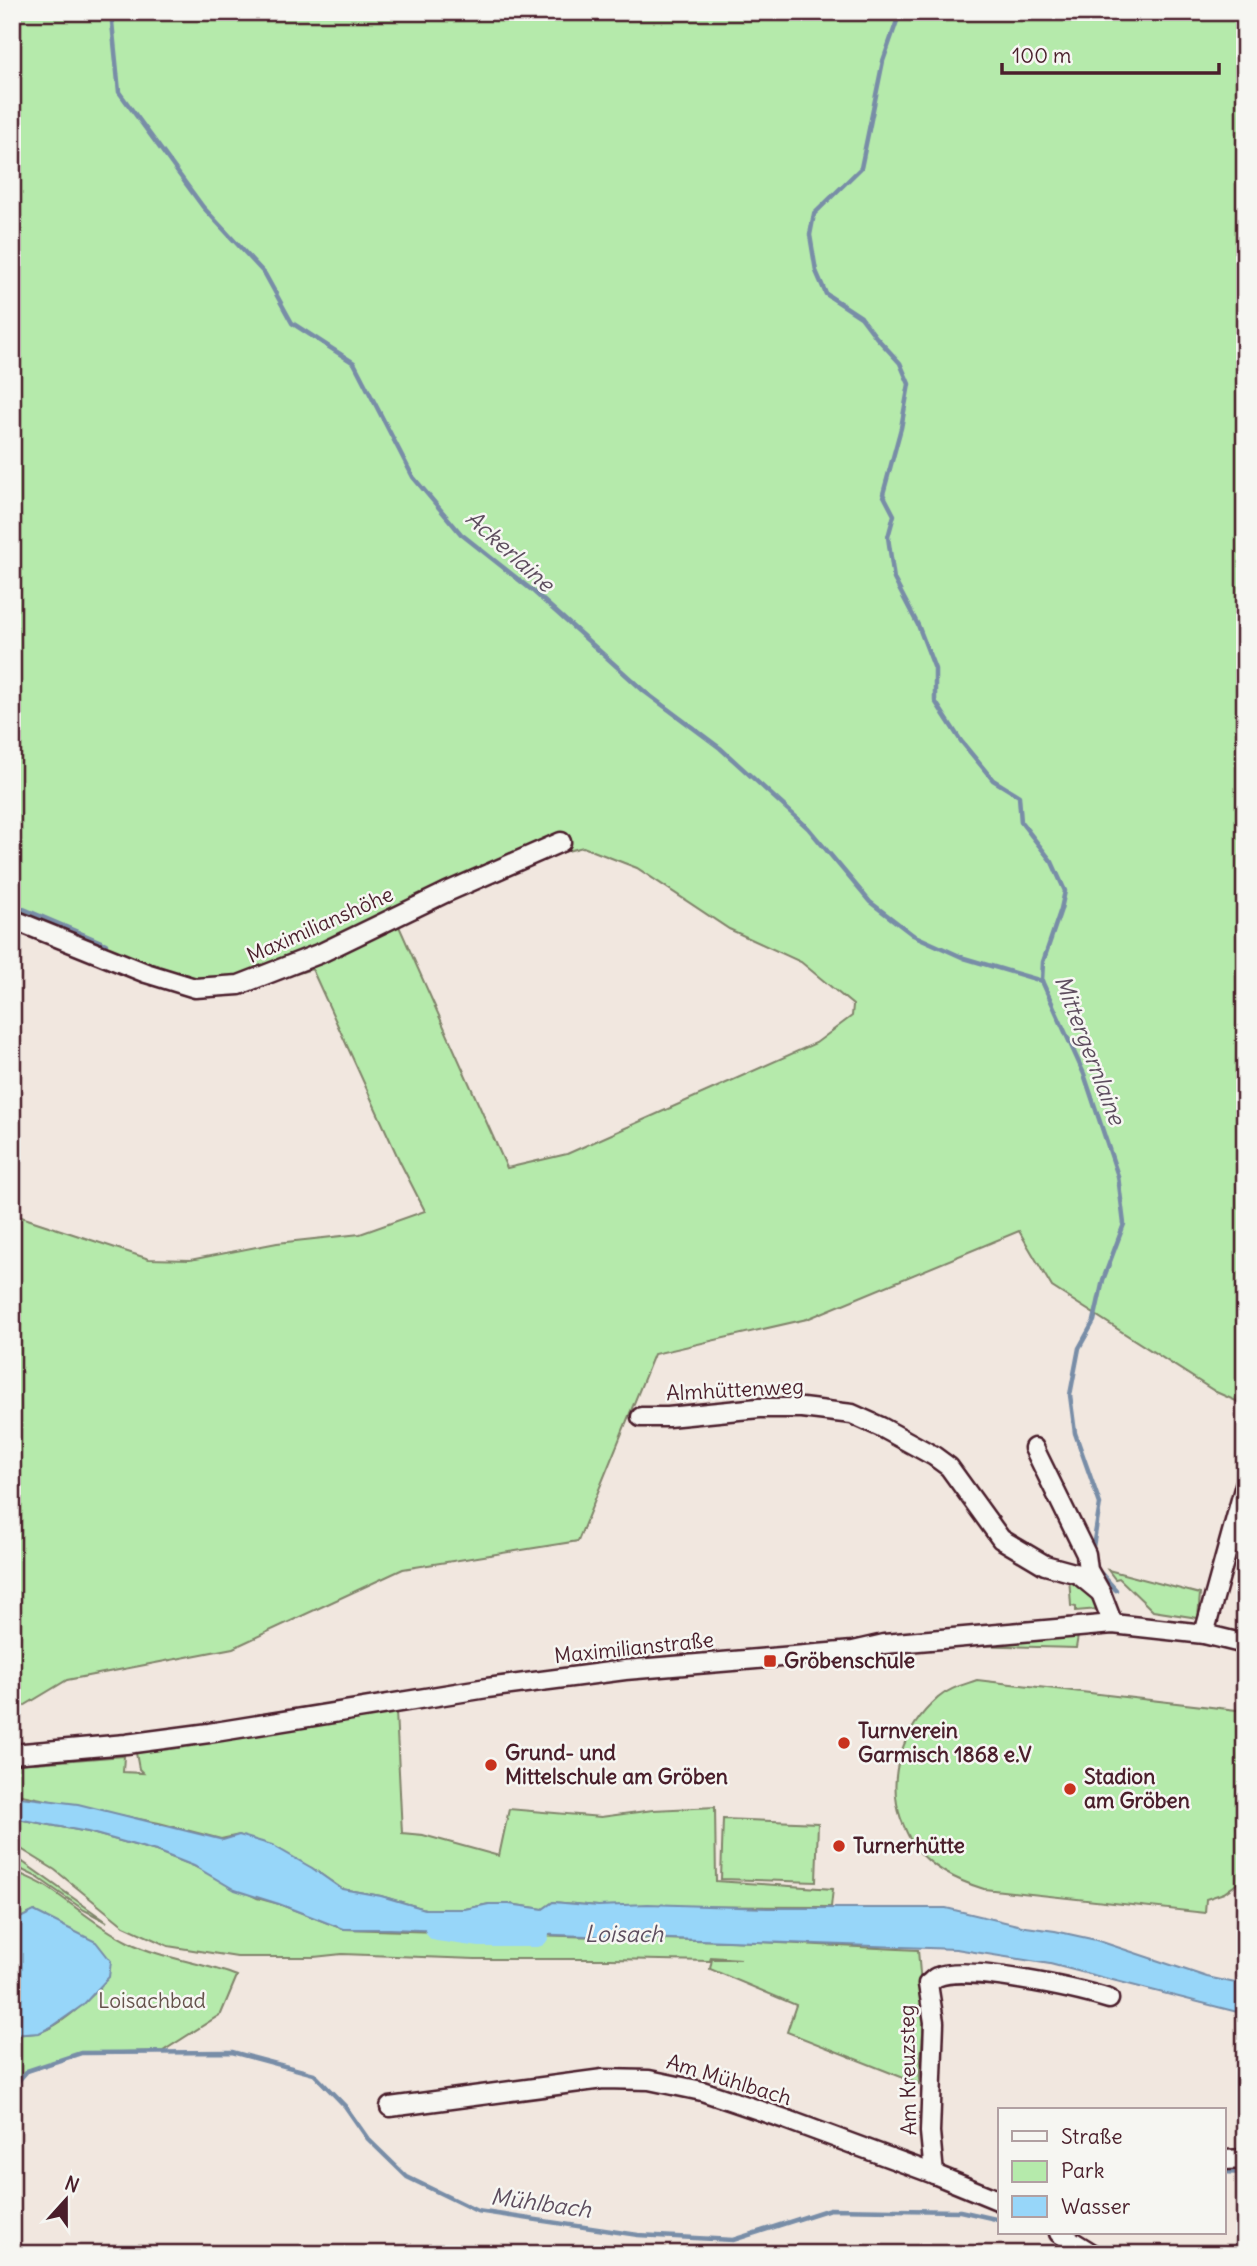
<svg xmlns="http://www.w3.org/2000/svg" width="1257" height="2266" font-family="Delius,sans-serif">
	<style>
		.green { fill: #b5eaab; stroke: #80846b; stroke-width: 2; fill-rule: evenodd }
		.water { fill: #97d6f9; stroke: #788da7; stroke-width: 2 }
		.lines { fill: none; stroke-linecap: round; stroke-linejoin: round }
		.stream { stroke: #788da7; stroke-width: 4.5 }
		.river { stroke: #97d6f9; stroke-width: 26 }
		.minor-casing { stroke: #4a1f2b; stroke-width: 23 }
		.minor { stroke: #f6f6f2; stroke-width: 18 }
		.poi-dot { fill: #c8321e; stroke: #f6f6f2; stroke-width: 2.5 }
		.labels { text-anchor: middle; stroke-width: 5; stroke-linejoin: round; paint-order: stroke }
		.street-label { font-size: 21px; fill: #4a1f2b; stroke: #f6f6f2 }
		.poi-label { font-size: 21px; font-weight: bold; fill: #4a1f2b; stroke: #f6f6f2; text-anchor: start }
		.park-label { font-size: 21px; fill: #65524b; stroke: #f6f6f2 }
		.water-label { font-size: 23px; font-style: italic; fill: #5d4d5e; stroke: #f6f6f2 }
	</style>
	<rect width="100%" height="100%" fill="#f1e7df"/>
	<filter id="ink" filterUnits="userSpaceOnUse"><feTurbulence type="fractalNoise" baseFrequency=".0143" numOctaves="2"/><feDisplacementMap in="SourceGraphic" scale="14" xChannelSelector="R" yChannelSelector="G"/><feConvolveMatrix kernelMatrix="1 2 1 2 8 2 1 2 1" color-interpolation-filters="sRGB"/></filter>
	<g filter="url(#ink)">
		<g class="green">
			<path d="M12,12H1245V1405L1216,1392L1052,1287L1019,1231L807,1319L654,1354L578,1541L403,1569L233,1648L67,1680L12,1713V1214L149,1259L190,1260L277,1243L360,1234L425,1211L400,1162L312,969L234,993L211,996L177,973L164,971L12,913ZM583,847L637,868L729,929L801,962L853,1005L852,1016L816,1043L567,1154L507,1168L398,924L544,857Z"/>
			<path d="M1108,1570L1200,1594L1198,1618L1153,1611L1119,1578L1115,1579Z"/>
			<path d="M1069,1576L1093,1589L1098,1609L1076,1611V1607L1071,1606Z"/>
			<path d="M1078,1636L1076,1648L967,1645L968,1642Z"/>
			<path d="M977,1680L1245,1711V1878L1224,1893L1206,1899L1205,1913L984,1889C958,1881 933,1869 916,1848C909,1840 905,1828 901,1819C886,1775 903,1729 938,1698C949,1688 963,1685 977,1680Z"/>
			<path d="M396,1711L402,1833L423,1835L499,1856L509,1809L601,1817L653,1810L715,1807L716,1881L833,1889L831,1907L598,1906L553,1902L543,1909L509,1904H489L465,1909H425L381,1896L342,1889L312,1868L239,1835L221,1839L159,1823L17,1794L12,1796V1744L14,1760L35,1763L124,1756L123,1772L143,1773L139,1769L136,1753Z"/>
			<path d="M12,1818L88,1832L156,1851L194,1866L257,1898L279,1904L343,1929L759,1942L918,1950L924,2020L919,2084L787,2032L796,2005L710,1969L712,1959H741L711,1957L710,1961L610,1959H475L342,1954L314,1957H237L168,1946L124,1926L55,1870L21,1849L12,1848Z"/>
			<path d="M723,1819L818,1823L816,1882L721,1879Z"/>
			<path d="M12,1857L17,1858L107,1922L84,1910L37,1877L12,1865Z"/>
			<path d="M12,1870C24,1876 36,1880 47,1887C74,1905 98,1927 128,1942C162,1959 202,1962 237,1976L221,2014L163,2051L81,2053L27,2071L12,2088V2035C21,2034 32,2034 41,2032C63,2024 83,2004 100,1988L35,1911L12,1922Z"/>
		</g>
		<g class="water">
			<path d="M12,1796L78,1804L223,1840L239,1835L272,1845L312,1868L342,1889L381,1896L425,1909H465L489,1904H509L543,1909L553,1902L598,1906L648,1904L767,1908H946L1026,1927L1055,1931L1096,1940L1207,1977L1245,1985V2014L1050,1964L956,1949L390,1929H343L279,1904L235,1890L194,1866L156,1851L88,1832L12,1818Z"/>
			<path d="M34,1911L96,1942L111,1961L109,1977L83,2005L53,2026L39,2033L12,2035V1922Z"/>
		</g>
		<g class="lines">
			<g class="stream">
				<path d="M111,12L119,92L203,207L265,274L292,323L354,363L413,477L461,534L533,591L645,692L720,748L808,828L870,902L913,935L964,958L1042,981"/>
				<path d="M897,12L899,15L883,61L861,168L814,214L810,235L816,271L826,294L861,317L876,337L900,363L909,384L901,428L883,494L894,515L888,537L894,579L918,625L935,669V701L961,741L993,780L1019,796L1021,822L1052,862L1065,891L1061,909L1043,962L1042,981L1084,1074L1118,1176L1124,1224L1103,1280L1094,1321L1079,1348L1070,1395L1075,1433L1100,1504L1092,1553"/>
				<path d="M12,904L106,944"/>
				<path d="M1098,1570L1116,1590"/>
				<path d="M12,2088L27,2071L81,2053L232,2052L314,2074L345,2106L368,2139L407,2177L477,2211L638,2235L733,2240L830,2209L960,2211L1000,2220"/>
				<path d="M1224,2172L1245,2173"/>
			</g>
			<path class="river" d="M438,1928L481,1934H536"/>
			<defs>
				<g id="minor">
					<path d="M12,919L146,973L195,988L239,985L321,953L447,892L561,842"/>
					<path d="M641,1417H668L759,1408H802L852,1414L881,1427L934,1456L949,1467L1001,1539L1045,1565L1078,1574L1101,1593"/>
					<path d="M1034,1448L1086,1554L1088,1570L1101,1593L1113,1624"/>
					<path d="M1204,1634L1245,1485"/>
					<path d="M12,1754L126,1744L209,1733L487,1688L625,1670L853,1651L884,1644L1113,1624L1204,1634L1245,1644"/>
					<path d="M390,2107L603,2079L649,2080L702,2091L785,2119L934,2174L1000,2201"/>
					<path d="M1224,2160L1245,2159"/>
					<path d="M934,2174L930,2132L934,2022L928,1984C931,1982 934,1978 937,1977C964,1964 1077,1989 1109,1999"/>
					<path d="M1059,2233L1093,2254"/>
				</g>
			</defs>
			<use href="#minor" class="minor-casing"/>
			<use href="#minor" class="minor"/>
		</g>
	</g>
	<g class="poi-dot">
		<rect x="763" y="1654" width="14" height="14" rx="3.5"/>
		<circle cx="844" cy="1743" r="7"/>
		<circle cx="491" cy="1765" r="7"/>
		<circle cx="1070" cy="1789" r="7"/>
		<circle cx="839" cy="1846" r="7"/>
	</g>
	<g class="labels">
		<g class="street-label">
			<text transform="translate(320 925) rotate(-24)" y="7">Maximilianshöhe</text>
			<text transform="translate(735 1390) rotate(-3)" y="7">Almhüttenweg</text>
			<text transform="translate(634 1648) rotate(-6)" y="7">Maximilianstraße</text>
			<text transform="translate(908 2070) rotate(-91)" y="7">Am Kreuzsteg</text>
			<text transform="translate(729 2080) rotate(17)" y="7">Am Mühlbach</text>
		</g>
		<g class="poi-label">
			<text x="784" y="1668">Gröbenschule</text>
			<text x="858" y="1738">Turnverein<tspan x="858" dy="24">Garmisch 1868 e.V</tspan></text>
			<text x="505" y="1760">Grund- und<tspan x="505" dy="24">Mittelschule am Gröben</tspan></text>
			<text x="1084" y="1784">Stadion<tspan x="1084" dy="24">am Gröben</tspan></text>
			<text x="853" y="1853">Turnerhütte</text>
		</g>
		<g class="park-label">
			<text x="152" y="2008">Loisachbad</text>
		</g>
		<g class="water-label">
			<text transform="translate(510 551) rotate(42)" y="8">Ackerlaine</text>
			<text transform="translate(1090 1050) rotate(69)" y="8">Mittergernlaine</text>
			<text x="624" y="1942">Loisach</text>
			<text transform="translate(541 2203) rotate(8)" y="8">Mühlbach</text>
		</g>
	</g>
	<rect width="1257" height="2266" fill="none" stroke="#f6f6f2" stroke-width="42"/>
	<rect x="21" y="21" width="1215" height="2224" fill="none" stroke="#4a1f2b" stroke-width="2.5" filter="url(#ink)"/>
	<rect x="998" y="2108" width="228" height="126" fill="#f6f6f2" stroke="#b1a0a2" stroke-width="2"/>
	<rect x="1012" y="2131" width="35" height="10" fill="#f6f6f2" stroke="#b1a0a2" stroke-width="2"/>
	<text x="1061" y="2144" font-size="21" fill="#4a1f2b">Straße</text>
	<rect x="1012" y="2161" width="35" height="21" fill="#b5eaab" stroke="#b1a0a2" stroke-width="2"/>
	<text x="1061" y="2178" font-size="21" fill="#4a1f2b">Park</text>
	<rect x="1012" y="2196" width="35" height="21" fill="#97d6f9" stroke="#b1a0a2" stroke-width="2"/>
	<text x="1061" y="2214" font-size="21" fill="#4a1f2b">Wasser</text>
	<g transform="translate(66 2200) rotate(21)" stroke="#f6f6f2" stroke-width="5" paint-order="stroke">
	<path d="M0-5L12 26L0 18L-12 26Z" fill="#4a1f2b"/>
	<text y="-10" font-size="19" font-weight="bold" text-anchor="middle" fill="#4a1f2b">N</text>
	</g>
	<path d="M1002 63v10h217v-10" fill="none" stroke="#4a1f2b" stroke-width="3.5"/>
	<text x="1012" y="63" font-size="21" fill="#4a1f2b" stroke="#f6f6f2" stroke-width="5" paint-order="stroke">100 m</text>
</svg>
